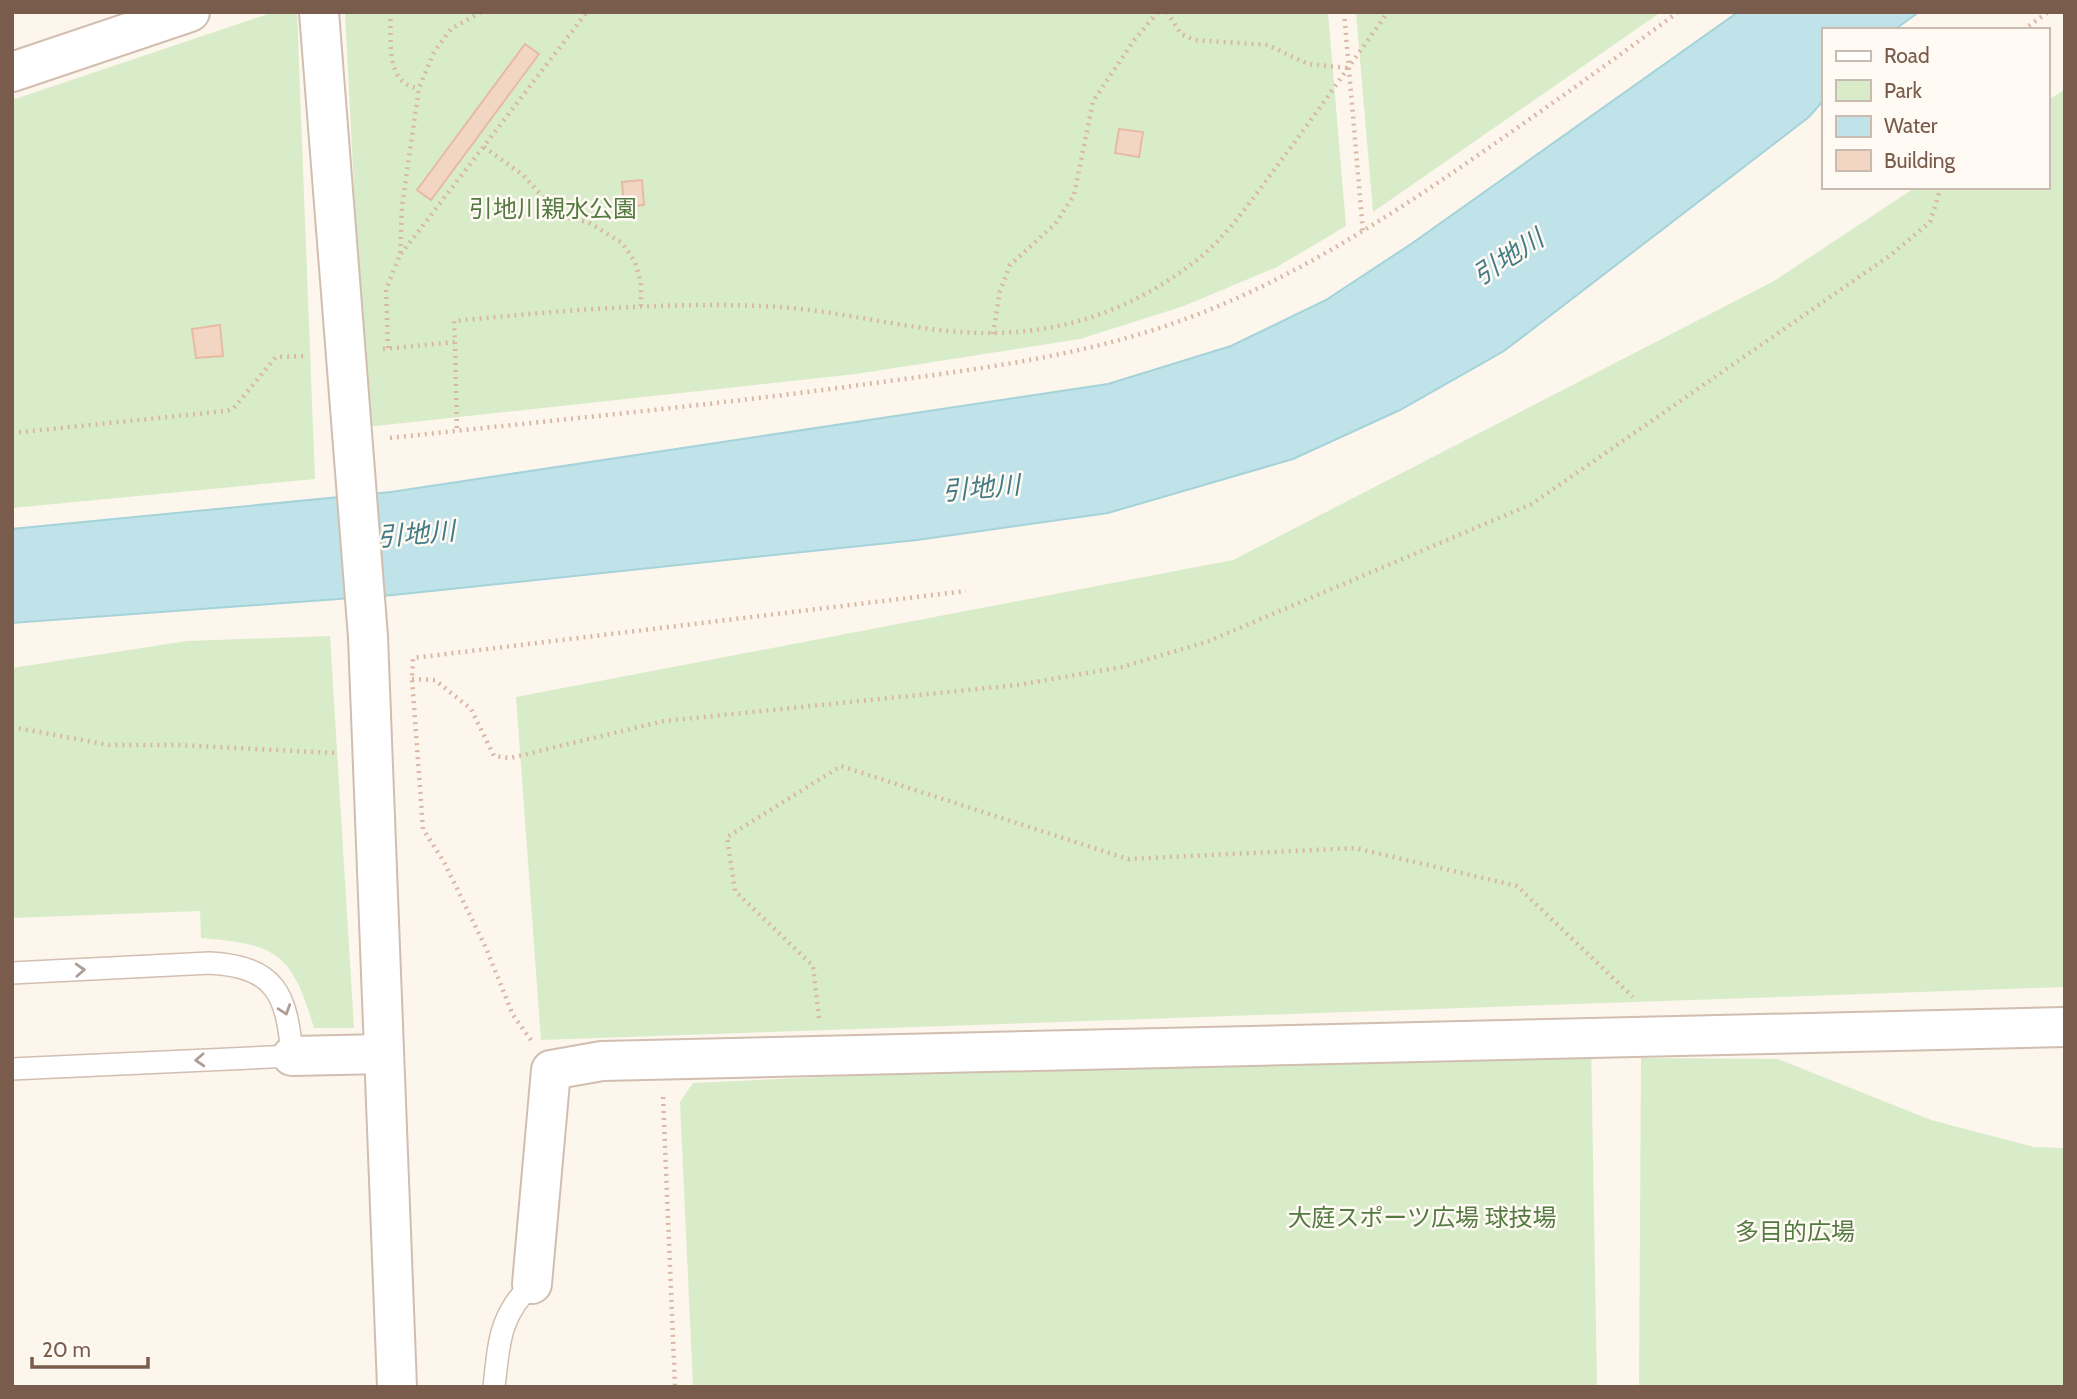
<svg xmlns="http://www.w3.org/2000/svg" width="2077" height="1399" font-family="Cabin,'Noto Sans JP',sans-serif">
	<style>
		.green { fill: #d8ecc9 }
		.water { fill: #bfe3e8; stroke: #a5d3da; stroke-width: 2 }
		.building { fill: #f3d5c3; stroke: #e6bba3; stroke-width: 2 }
		.lines { fill: none; stroke-linecap: round; stroke-linejoin: round }
		.lane-casing { stroke: #d1beb0; stroke-width: 24 }
		.street-casing { stroke: #d1beb0; stroke-width: 42 }
		.path { stroke: #d9b8a5; stroke-width: 4.5; stroke-dasharray: 2 5; stroke-linecap: butt }
		.lane { stroke: #fff; stroke-width: 21 }
		.street { stroke: #fff; stroke-width: 38 }
		.oneway { stroke: #af9d94 }
		.labels { text-anchor: middle; stroke-width: 5; stroke-linejoin: round; paint-order: stroke }
		.park-label { font-size: 24px; fill: #537a41; stroke: #fffaf3 }
		.water-label { font-size: 26px; font-style: italic; fill: #437c86; stroke: #fffaf3 }
	</style>
	<rect width="100%" height="100%" fill="#fdf6ec"/>
	<g class="green">
		<path d="M274,12H297L315,479L12,508V100Z"/>
		<path d="M345,12H1328L1346,226L1277,267L1184,306L1080,339L856,374L366,427Z"/>
		<path d="M1356,12H1661L1373,212Z"/>
		<path d="M2065,89V987L541,1040L516,697L1233,560L1774,281L1916,187H2047V101Z"/>
		<path d="M330,636L354,1028H314C292,954 278,944 201,938L200,911L12,918V668L187,641Z"/>
		<path d="M1591,1042L1597,1387H693L680,1102L693,1083Z"/>
		<path d="M1641,1058L1778,1059L1931,1120L2034,1147L2065,1148V1387H1639Z"/>
	</g>
	<path class="water" d="M1738,12H1919L1894,30H1823V101L1809,117L1504,351L1400,410L1293,459L1108,513L917,540L393,595L12,623V529L391,492L1108,384L1231,346L1326,300L1411,244Z"/>
	<g class="building">
		<path d="M525,44L539,54L431,200L417,190Z"/>
		<path d="M1119,129L1143,132L1139,157L1115,153Z"/>
		<path d="M642,180L644,205L624,207L622,182Z"/>
		<path d="M220,325L223,356L196,358L192,329Z"/>
	</g>
	<g class="lines">
		<defs>
			<g id="lane">
				<path d="M12,973L210,963C276,967 287,994 292,1056L12,1069"/>
				<path d="M494,1387C499,1343 499,1316 532,1284"/>
			</g>
			<g id="street">
				<path d="M319,12L368,637L397,1387"/>
				<path d="M12,72L190,12"/>
				<path d="M292,1056L384,1054"/>
				<path d="M532,1284L551,1070L602,1061L2065,1027"/>
			</g>
		</defs>
		<use href="#lane" class="lane-casing"/>
		<use href="#street" class="street-casing"/>
		<g class="path">
			<path d="M390,12C392,39 384,85 419,88"/>
			<path d="M1167,12L1181,34L1194,40L1268,45L1308,64L1348,68"/>
			<path d="M1344,12L1363,232"/>
			<path d="M2023,30L2048,12"/>
			<path d="M484,147L523,175L560,216L588,222L622,243L635,262L641,283V306"/>
			<path d="M401,254L587,12"/>
			<path d="M993,334L1000,291L1010,265L1055,224L1074,195L1093,101L1135,39L1158,12"/>
			<path d="M455,342L457,431"/>
			<path d="M388,348L386,289L400,255L402,206L419,88L434,52L451,29L481,12"/>
			<path d="M383,349L455,342L454,321C557,311 658,302 762,306C825,308 886,325 949,331C1043,340 1122,318 1197,260C1227,236 1251,201 1274,170C1313,118 1350,65 1388,12"/>
			<path d="M12,433L226,411L233,409L276,357L308,356"/>
			<path d="M390,438C554,420 718,405 882,382C986,368 1089,355 1188,318C1291,280 1384,220 1474,158C1543,110 1611,62 1678,12"/>
			<path d="M412,679L435,680L471,709L494,756L510,758L664,721L1017,685L1122,667L1209,641L1532,504L1892,254L1930,222L1941,187"/>
			<path d="M12,727L109,745H178L335,753"/>
			<path d="M819,1018L813,966L735,891L727,837L841,766L1128,859L1355,848L1517,886L1633,997"/>
			<path d="M531,1040L513,1015L486,948L444,862L423,829L412,679L413,658L966,591"/>
			<path d="M663,1097L675,1387"/>
		</g>
		<use href="#lane" class="lane"/>
		<use href="#street" class="street"/>
	</g>
	<defs><path id="oneway-chevron" d="M-2-3.5L2.5 0L-2 3.5" fill="none" stroke-width="1.6" stroke-linecap="round" stroke-linejoin="round" transform="scale(1.75)"/></defs>
	<g class="oneway">
		<use href="#oneway-chevron" transform="translate(80 970) rotate(-3)"/>
		<use href="#oneway-chevron" transform="translate(285 1010) rotate(71)"/>
		<use href="#oneway-chevron" transform="translate(200 1060) rotate(177)"/>
	</g>
	<g class="labels">
		<g class="park-label">
			<text x="553" y="217">引地川親水公園</text>
			<text x="1422" y="1226">大庭スポーツ広場 球技場</text>
			<text x="1795" y="1240">多目的広場</text>
		</g>
		<g class="water-label">
			<text transform="translate(1508 257) rotate(-33)" y="9">引地川</text>
			<text transform="translate(981 488) rotate(-5)" y="9">引地川</text>
			<text transform="translate(416 534) rotate(-5)" y="9">引地川</text>
		</g>
	</g>
	<rect width="2077" height="1399" fill="none" stroke="#7a5c4d" stroke-width="28"/>
	<rect x="1822" y="28" width="228" height="161" fill="#fffaf3" stroke="#cabbb1" stroke-width="2"/>
	<rect x="1836" y="51" width="35" height="10" fill="#ffffff" stroke="#cabbb1" stroke-width="2"/>
	<text x="1884" y="63" font-size="21" fill="#7a5c4d">Road</text>
	<rect x="1836" y="80" width="35" height="21" fill="#d8ecc9" stroke="#cabbb1" stroke-width="2"/>
	<text x="1884" y="98" font-size="21" fill="#7a5c4d">Park</text>
	<rect x="1836" y="116" width="35" height="21" fill="#bfe3e8" stroke="#cabbb1" stroke-width="2"/>
	<text x="1884" y="133" font-size="21" fill="#7a5c4d">Water</text>
	<rect x="1836" y="150" width="35" height="21" fill="#f3d5c3" stroke="#cabbb1" stroke-width="2"/>
	<text x="1884" y="168" font-size="21" fill="#7a5c4d">Building</text>
	<path d="M32 1357v10h116v-10" fill="none" stroke="#7a5c4d" stroke-width="3.5"/>
	<text x="42" y="1357" font-size="21" fill="#7a5c4d" stroke="#fffaf3" stroke-width="5" paint-order="stroke">20 m</text>
</svg>
